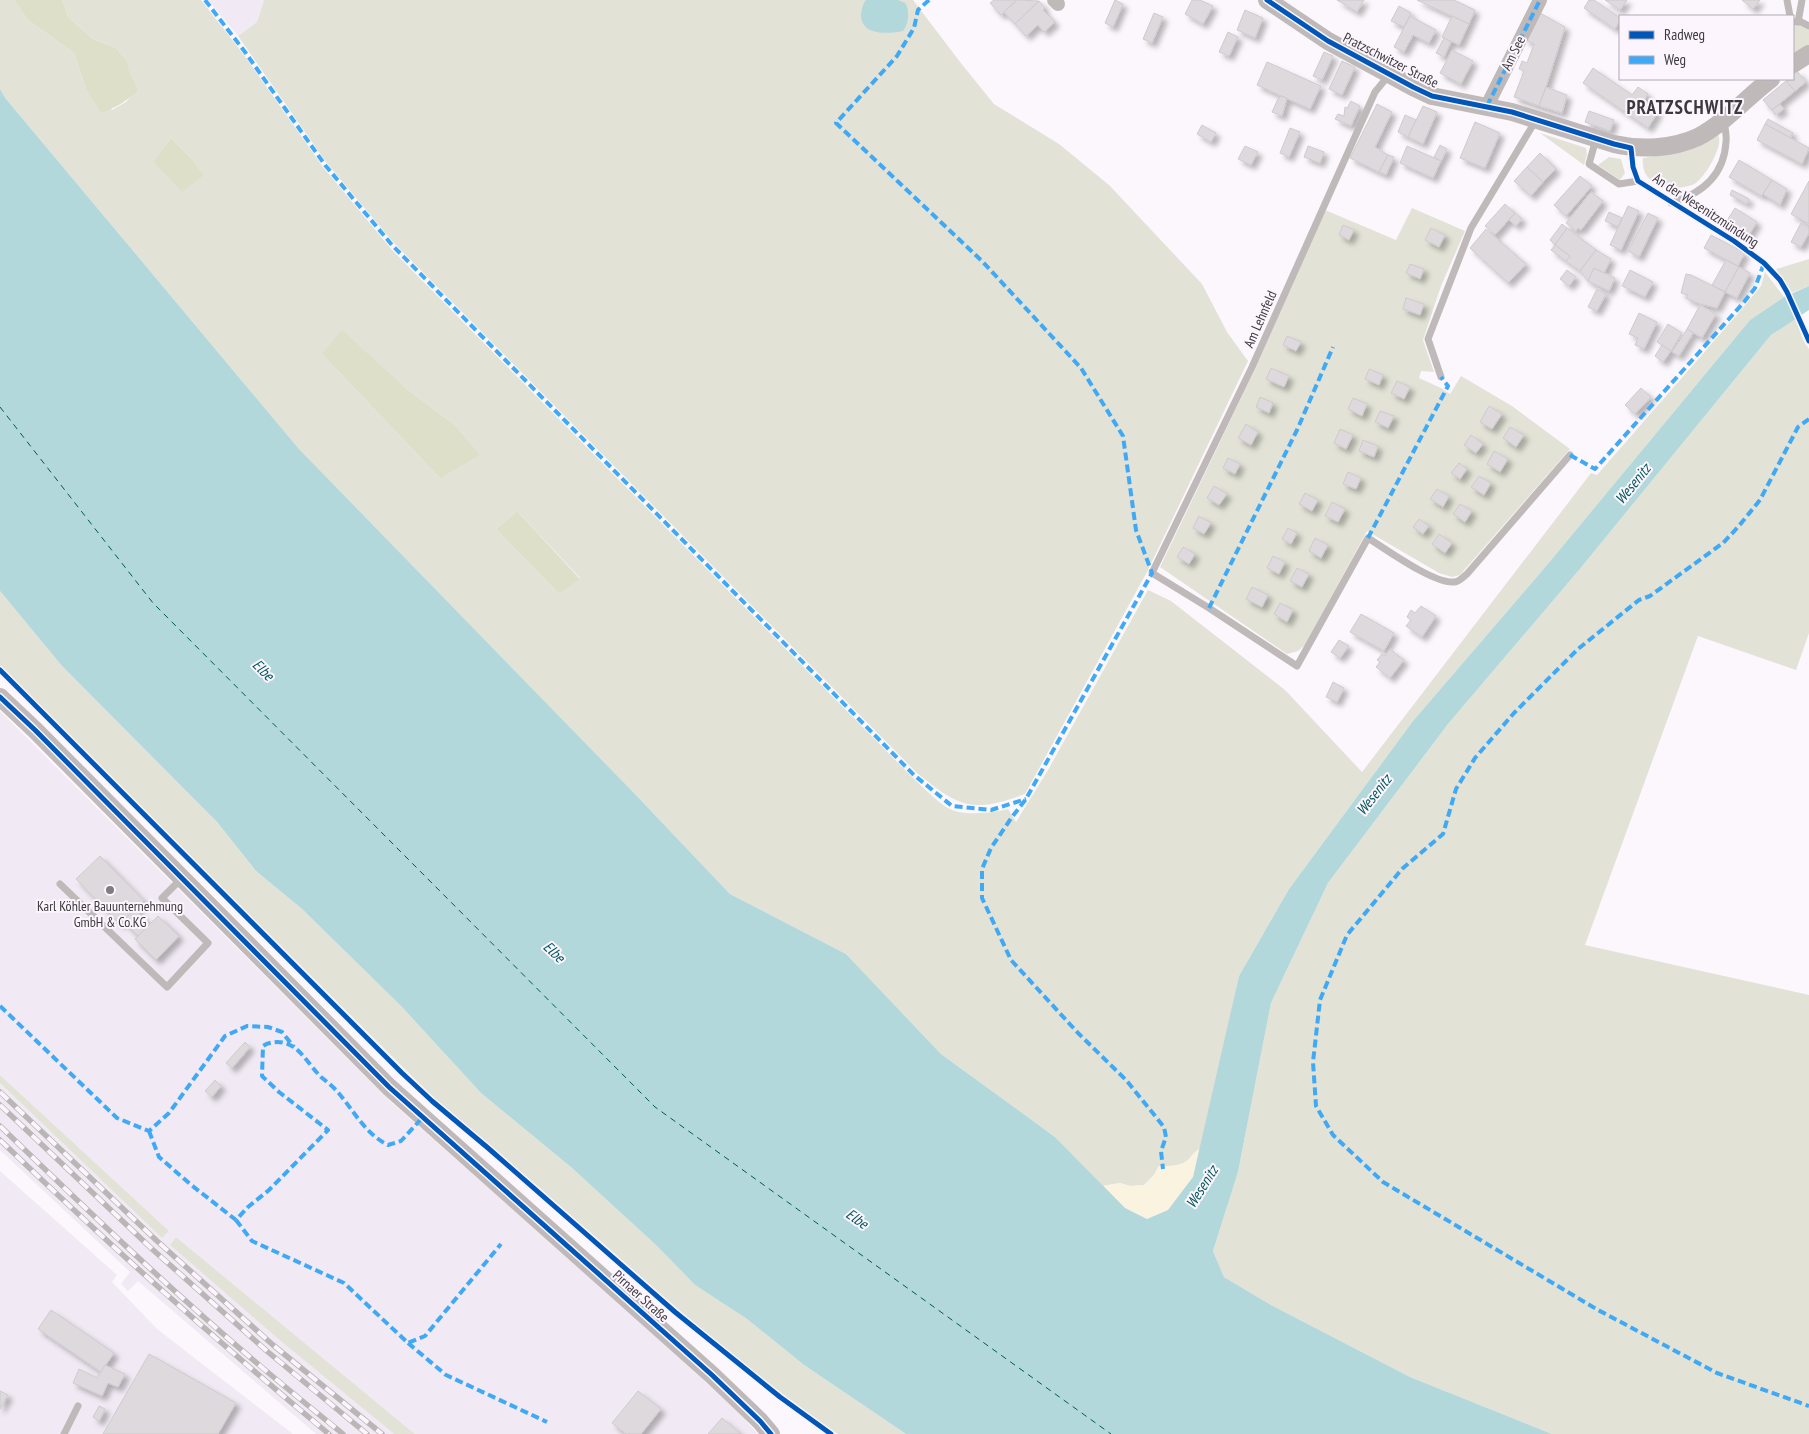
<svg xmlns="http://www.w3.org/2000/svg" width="1809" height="1434" font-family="'PT Sans Narrow',sans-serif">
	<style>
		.built { fill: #f1e9f3 }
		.green { fill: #e2e3d6; fill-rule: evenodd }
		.forest { fill: #dddfc9 }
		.sand { fill: #f9f3e0 }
		.water { fill: #b2d8db }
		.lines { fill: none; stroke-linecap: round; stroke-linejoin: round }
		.ferry { stroke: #00585b; stroke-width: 1; stroke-dasharray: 6 5; stroke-linecap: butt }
		.building { fill: #ddd9dc; stroke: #cecacd; filter: url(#shadow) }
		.service { stroke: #c0b9b9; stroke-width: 7 }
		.minor { stroke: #c0b9b9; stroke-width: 14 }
		.tertiary { stroke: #c0b9b9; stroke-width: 18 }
		.rail-casing { stroke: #bab6b6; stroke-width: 5.5 }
		.rail { stroke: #fcf5fe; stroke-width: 4; stroke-dasharray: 11; stroke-linecap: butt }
		.quiet { stroke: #3fa9f5; stroke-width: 4; stroke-dasharray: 8 4; stroke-linecap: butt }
		.cycleway-casing { stroke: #fcf5fe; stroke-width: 8 }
		.cycleway { stroke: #0057b8; stroke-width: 5 }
		.poi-dot { fill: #807c80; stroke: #fcf5fe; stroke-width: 2 }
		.labels { text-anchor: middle; stroke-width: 4; stroke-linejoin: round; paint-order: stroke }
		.street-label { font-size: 14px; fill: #3d3a3e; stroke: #fcf5fe }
		.poi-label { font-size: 14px; fill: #3d3a3e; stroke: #fcf5fe }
		.water-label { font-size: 15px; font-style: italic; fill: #00585b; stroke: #fcf5fe }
		.district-label { font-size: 19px; font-weight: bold; letter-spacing: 1px; fill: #3d383f; stroke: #fcf5fe }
	</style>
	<defs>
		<filter id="shadow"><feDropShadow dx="4.5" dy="4.5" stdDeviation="2.5" flood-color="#0004"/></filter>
	</defs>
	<rect width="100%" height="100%" fill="#fbf7fc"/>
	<g class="built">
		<path d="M208,0H264L257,22L238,36Z"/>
		<path d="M0,711L391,1102L667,1345L733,1407L758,1434H415L176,1237L170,1245L277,1338L394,1434H316L138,1281L128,1291L121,1284L130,1272L0,1150V1083L162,1238L169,1231L0,1075Z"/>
		<path d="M0,1171L117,1275L112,1282L157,1329L293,1434H0Z"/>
	</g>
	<g class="green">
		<path d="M0,0H14L28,20L74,53L85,86L112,110L126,102L137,90L128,72L127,61L116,48L93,39L68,17L62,0H201L244,55L323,167L392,250L913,778C923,787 939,804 950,809C963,816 994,813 1008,809L1016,822L1048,770L1148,590L1171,601L1285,690L1362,772L1591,473L1597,475L1742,309L1761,286L1765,272L1784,297L1750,320L1547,565L1413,721L1289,889L1239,976L1201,1149C1194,1151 1193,1155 1188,1160C1180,1167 1169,1166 1159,1166L1154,1175L1144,1185L1130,1186L1120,1183L1103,1186L1055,1137L941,1054L846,954L730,894L633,792L299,449L6,99L0,89ZM171,138L191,158L204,175L155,162ZM322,354L403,386L452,423L440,478ZM517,511L580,578L559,594L496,529Z"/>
		<path d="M264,0H913L960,62L994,104L1059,144L1109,185L1202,284L1227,332L1248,361L1147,572L1025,794C1003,802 978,811 956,800C942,794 929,782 917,773L393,242L326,162L238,36L257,22Z"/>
		<path d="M1793,26H1800L1809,30V45L1793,53Z"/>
		<path d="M1540,133L1586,148L1587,154L1584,165Z"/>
		<path d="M1717,133C1721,139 1719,145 1717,151C1713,161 1706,174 1698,181C1695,185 1688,186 1684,187C1664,191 1640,182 1643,158C1671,155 1692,145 1717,133Z"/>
		<path d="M1609,157L1621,159L1625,173L1620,180L1598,165Z"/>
		<path d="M1412,208L1465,231L1441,286L1423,340L1434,372L1421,371L1419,378L1441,388L1450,394L1461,376L1512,406L1570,449L1460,575L1452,577L1439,573L1367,531L1305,645L1298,651L1287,654L1160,567L1254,371L1325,210L1396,240Z"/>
		<path d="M1809,259V286L1791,293L1776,269Z"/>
		<path d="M1795,318L1804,342L1809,349V633L1796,670L1698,636L1585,945L1809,995V1434H1552L1410,1377L1271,1305L1224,1277L1213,1251L1238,1172L1271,1003L1328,883L1448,724L1579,570L1771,335Z"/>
		<path d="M0,591L62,666L217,822L256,871L302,909L401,1006L481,1093L572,1168L657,1246L695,1285L747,1319L804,1365L906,1434H838L823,1425L751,1370L679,1310L503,1156L434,1098L0,667Z"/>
		<path d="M0,1075L169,1231L162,1238L0,1083Z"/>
		<path d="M176,1237L415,1434H394L277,1338L170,1245Z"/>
	</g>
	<g class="forest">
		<path d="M14,0H62L68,17L93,39L116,48L127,61L129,72L138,91C126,101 116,108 101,113L85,86L74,53L28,20Z"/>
		<path d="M171,138L191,158L204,175L182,192L154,162Z"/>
		<path d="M342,330L403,386L452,423L480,455L440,478L322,354Z"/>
		<path d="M517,511L580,579L559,594L496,529Z"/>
	</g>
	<path class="sand" d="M1201,1149L1193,1177L1181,1194L1168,1210L1147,1219L1125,1208L1103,1186L1120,1183L1130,1186L1144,1185L1154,1175L1159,1166C1169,1166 1180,1167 1188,1160C1193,1155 1194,1151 1201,1149Z"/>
	<g class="water">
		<path d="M866,0H898L905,3C910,10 909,24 903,31C889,34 861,36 861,15C862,9 862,5 866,0Z"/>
		<path d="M0,89L6,99L299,449L633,792L730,894L846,954L941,1054L1055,1137L1125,1208L1147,1219L1168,1210L1193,1177L1239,976L1289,889L1413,721L1547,565L1750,320L1784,297L1809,286V310L1771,335L1579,570L1448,724L1328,883L1271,1003L1238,1172L1213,1251L1224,1277L1271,1305L1410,1377L1552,1434H906L804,1365L747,1319L695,1285L657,1246L572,1168L481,1093L401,1006L302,909L256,871L217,822L62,666L0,591Z"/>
	</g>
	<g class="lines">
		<path class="ferry" d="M0,407L153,603L655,1107L1111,1434"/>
	</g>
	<g class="building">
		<path d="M994,0H1017L1001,15L990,3Z"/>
		<path d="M1017,0L1039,1L1015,24L1004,12Z"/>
		<path d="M1115,0L1123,4L1113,27L1105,23Z"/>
		<path d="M1192,0H1200L1213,6L1203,24L1185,14Z"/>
		<path d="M1337,0H1364L1357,12Z"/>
		<path d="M1417,0H1454L1475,10L1469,24Z"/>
		<path d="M1589,0H1594L1620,18V21L1615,29L1584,8Z"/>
		<path d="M1605,0H1627L1620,10Z"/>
		<path d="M1742,0H1760L1753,9Z"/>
		<path d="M1039,1L1045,8L1043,10L1055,22L1044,32L1038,25L1026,36L1015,24Z"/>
		<path d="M1399,6L1411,13L1404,27L1391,21Z"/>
		<path d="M1245,10L1263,18L1255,38L1237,30Z"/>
		<path d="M1154,13L1163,17L1152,43L1143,39Z"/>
		<path d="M1540,13L1565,27L1546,87L1539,106L1514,97L1524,71L1519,69L1522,61L1527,63L1534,44L1524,39Z"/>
		<path d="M1410,16L1436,30L1429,43L1413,35L1404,52L1394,47Z"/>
		<path d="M1452,16L1469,24L1459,45L1442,37Z"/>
		<path d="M1228,32L1238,37L1229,56L1219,52Z"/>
		<path d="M1444,38L1451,42L1444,57L1436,53Z"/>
		<path d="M1452,50L1473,61L1461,84L1440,73Z"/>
		<path d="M1324,52L1333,56L1322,80L1313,76Z"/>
		<path d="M1342,61L1355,67L1342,95L1329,89Z"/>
		<path d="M1267,62L1321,86L1310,109L1257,85Z"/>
		<path d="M1593,68L1632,95L1638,87L1648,94L1643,102L1658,112L1648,128L1583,83Z"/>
		<path d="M1797,71L1806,82L1795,91L1786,81L1793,79V75Z"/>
		<path d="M1786,81L1795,91L1772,110L1763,100Z"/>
		<path d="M1546,87L1567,95L1562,113L1539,106Z"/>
		<path d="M1281,96L1287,98L1282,116L1272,112L1278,99Z"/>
		<path d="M1351,101L1360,106L1351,126L1335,119L1338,114L1344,116L1345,107L1347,108Z"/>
		<path d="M1377,104L1392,112L1375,147L1388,155L1379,172L1350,158Z"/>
		<path d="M1780,104L1784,109L1776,115L1772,110Z"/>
		<path d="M1423,106L1437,112L1423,144L1408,137Z"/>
		<path d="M1589,111L1614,120L1610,131L1585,122Z"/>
		<path d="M1405,115L1416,120L1408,137L1398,132Z"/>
		<path d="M1768,119L1793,133L1790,138L1765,124Z"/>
		<path d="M1475,122L1500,133L1485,168L1460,158Z"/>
		<path d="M1765,124L1809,148L1802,164L1757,140Z"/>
		<path d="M1202,125L1216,133L1211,142L1197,134Z"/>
		<path d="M1290,128L1300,132L1289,157L1280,153Z"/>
		<path d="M1440,145L1447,149L1441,161L1434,157Z"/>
		<path d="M1245,146L1258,152L1251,165L1238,159Z"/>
		<path d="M1308,146L1324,152L1320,163L1304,157Z"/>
		<path d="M1407,146L1441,161L1433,178L1400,163Z"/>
		<path d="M1540,153L1556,169L1543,182L1527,167Z"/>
		<path d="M1388,155L1394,157L1386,175L1379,172Z"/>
		<path d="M1739,160L1772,180L1762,196L1729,177Z"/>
		<path d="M1527,167L1543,182L1531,196L1514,181Z"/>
		<path d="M1580,176L1592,186L1566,216L1554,205Z"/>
		<path d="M1772,180L1787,189L1780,205L1763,194Z"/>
		<path d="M1809,181V224L1791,214Z"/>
		<path d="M1732,190L1749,199L1747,204L1730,195Z"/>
		<path d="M1591,192L1603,201L1581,230L1578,228L1576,231L1566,223Z"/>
		<path d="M1505,204L1515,213L1495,235L1485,226Z"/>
		<path d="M1628,206L1639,211L1621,250L1610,245Z"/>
		<path d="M1735,208L1757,222L1749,235L1726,222Z"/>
		<path d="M1609,212L1622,218L1618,227L1605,221Z"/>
		<path d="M1515,213L1522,219L1516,226L1509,220Z"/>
		<path d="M1648,213L1658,218L1639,257L1628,251Z"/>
		<path d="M1801,223L1809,228V233L1801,247L1791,242Z"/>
		<path d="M1562,224L1567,228L1555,245L1550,240Z"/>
		<path d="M1343,225L1354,230L1349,240L1339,235Z"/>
		<path d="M1431,228L1445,235L1439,247L1425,240Z"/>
		<path d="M1567,228L1596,250L1580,271L1566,261L1570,256L1555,245Z"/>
		<path d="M1486,229L1526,264L1508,283L1470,248Z"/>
		<path d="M1711,235L1745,253L1738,266L1704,248Z"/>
		<path d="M1555,245L1570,256L1566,261L1551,250Z"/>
		<path d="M1596,250L1611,259L1604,273L1594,268L1588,281L1580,271Z"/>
		<path d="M1726,260L1739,267L1725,292L1712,285Z"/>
		<path d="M1410,264L1424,269L1420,279L1406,273Z"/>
		<path d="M1739,267L1750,273L1737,298L1725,292Z"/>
		<path d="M1594,268L1615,278L1609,291L1588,281Z"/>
		<path d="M1567,270L1576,277L1569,286L1560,279Z"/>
		<path d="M1630,270L1653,282L1645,297L1622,286Z"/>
		<path d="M1686,274L1691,275L1725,292L1717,308L1700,304L1686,298L1688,295L1681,293Z"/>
		<path d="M1597,289L1606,294L1597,311L1588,307Z"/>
		<path d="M1406,298L1424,304L1420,315L1403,309Z"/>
		<path d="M1700,305L1716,314L1702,338L1687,329Z"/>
		<path d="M1639,313L1657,322L1644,349L1635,345L1638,338L1629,334Z"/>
		<path d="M1668,324L1682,333L1671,351L1657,342Z"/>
		<path d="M1687,329L1693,333L1679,356L1672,352Z"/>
		<path d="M1287,336L1301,342L1296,351L1283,345Z"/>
		<path d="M1662,345L1671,351L1663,362L1655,356Z"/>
		<path d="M1271,368L1289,376L1284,387L1266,379Z"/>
		<path d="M1369,369L1383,375L1379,385L1365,379Z"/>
		<path d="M1397,381L1410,387L1404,399L1391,393Z"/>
		<path d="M1641,388L1651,397L1635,414L1625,405Z"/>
		<path d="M1260,397L1273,403L1269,413L1256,407Z"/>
		<path d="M1353,398L1367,404L1362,416L1348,409Z"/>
		<path d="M1489,406L1502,414L1492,429L1480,422Z"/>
		<path d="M1380,411L1394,416L1388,428L1375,422Z"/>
		<path d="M1246,424L1258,432L1251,445L1238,438Z"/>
		<path d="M1510,427L1524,435L1516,447L1503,438Z"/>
		<path d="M1340,429L1353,435L1346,449L1334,443Z"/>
		<path d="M1471,435L1483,444L1476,453L1464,445Z"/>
		<path d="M1363,440L1378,446L1374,457L1359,451Z"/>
		<path d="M1494,451L1508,459L1500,472L1487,464Z"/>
		<path d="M1228,458L1240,464L1235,474L1223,468Z"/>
		<path d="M1459,463L1467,469L1460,479L1451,473Z"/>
		<path d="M1348,472L1361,478L1356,489L1343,484Z"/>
		<path d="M1479,476L1491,483L1484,495L1471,487Z"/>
		<path d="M1214,486L1227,494L1219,505L1207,498Z"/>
		<path d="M1437,489L1449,496L1443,507L1430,499Z"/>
		<path d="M1305,493L1318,500L1312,511L1299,504Z"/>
		<path d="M1332,502L1345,509L1338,522L1325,516Z"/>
		<path d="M1460,504L1472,511L1465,522L1453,514Z"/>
		<path d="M1199,516L1211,523L1204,534L1193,528Z"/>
		<path d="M1419,519L1429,526L1423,534L1413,527Z"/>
		<path d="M1288,528L1297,533L1291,544L1282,539Z"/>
		<path d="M1439,534L1452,543L1445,553L1432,544Z"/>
		<path d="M1315,538L1328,545L1321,558L1309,551Z"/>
		<path d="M1183,547L1195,554L1189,564L1177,557Z"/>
		<path d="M1273,556L1285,562L1279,574L1267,568Z"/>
		<path d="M1297,568L1309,574L1302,587L1290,581Z"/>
		<path d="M1252,587L1268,595L1262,607L1246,599Z"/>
		<path d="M1280,603L1293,610L1287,622L1274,614Z"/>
		<path d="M1421,606L1436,616L1422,637L1406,626L1411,620L1407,617L1411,610L1415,613Z"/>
		<path d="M1361,614L1394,633L1384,651L1350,632Z"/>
		<path d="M1339,640L1349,646L1340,658L1331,652Z"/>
		<path d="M1390,649L1404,660L1390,678L1376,667L1380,662L1377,660L1382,654L1385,656Z"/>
		<path d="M1333,682L1344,688L1337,702L1326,697Z"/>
		<path d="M100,856L144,901L120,924L76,879Z"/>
		<path d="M135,909L150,924L138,936L123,921Z"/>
		<path d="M158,916L179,936L156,960L135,939Z"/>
		<path d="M245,1042L250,1047L232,1068L226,1063Z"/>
		<path d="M215,1080L221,1086L212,1097L205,1091Z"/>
		<path d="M51,1310L114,1353L101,1372L38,1329Z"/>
		<path d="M149,1354L236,1403L218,1434H103Z"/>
		<path d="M105,1365L125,1374L118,1387L108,1383L102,1396L73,1383L79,1369L97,1378Z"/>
		<path d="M0,1391L8,1395L0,1409Z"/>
		<path d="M638,1391L661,1409L641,1434H626L612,1423Z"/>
		<path d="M99,1406L105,1409L99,1421L93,1417Z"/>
		<path d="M722,1418L741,1434H708Z"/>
	</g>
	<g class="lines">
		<g class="service">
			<path d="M1787,0L1790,16"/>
			<path d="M1793,22H1801L1809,26"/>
			<path d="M1798,22L1802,0"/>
			<path d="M1389,75L1375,92L1252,367L1152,573L1209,608L1297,666L1368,538C1387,550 1434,584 1454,582C1459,582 1463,577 1467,574L1570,455"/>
			<path d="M1596,139L1589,164L1619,184L1638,181"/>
			<path d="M1631,148L1633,167L1638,181L1734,241L1764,263"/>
			<path d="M1671,203C1701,194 1724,176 1726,142C1727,136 1725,128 1724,122"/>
			<path d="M1441,377L1428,339L1471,228L1536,120"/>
			<path d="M60,884L167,987L208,943L162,898L181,879"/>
			<path d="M64,1434L78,1406"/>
		</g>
		<g class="minor">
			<path d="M1054,0L1058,4"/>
			<path d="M1487,106L1540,0"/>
		</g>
		<g class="tertiary">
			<path d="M1267,0L1328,41L1413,87L1432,96L1512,112L1614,144C1641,150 1672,149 1698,137C1725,123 1747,97 1771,79"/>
			<path d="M1793,64L1809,54"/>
			<path d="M0,697L35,730L389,1087L712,1375L760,1421L771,1434"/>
		</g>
		<defs>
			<g id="rail">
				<path d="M0,1092L157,1241L273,1345L382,1434"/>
				<path d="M0,1105L152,1249L268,1352L367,1434"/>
				<path d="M0,1126C84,1207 168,1288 258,1364C286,1388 315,1411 343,1434"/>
				<path d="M0,1140C106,1242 215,1340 329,1434"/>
			</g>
		</defs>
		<use href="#rail" class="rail-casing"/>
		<use href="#rail" class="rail"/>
		<g class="quiet">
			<path d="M205,0L245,52L325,165L392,245L914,775L952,806L991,810L1026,799"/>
			<path d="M929,0L918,10L914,28L897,56L836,123L982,261L1081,368L1123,436L1136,530L1152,573L1026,799L1012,817L991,848L982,869V898L1011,960L1078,1033L1126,1080L1164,1127L1166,1137L1161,1151L1163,1169"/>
			<path d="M1487,106L1540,0"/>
			<path d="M1809,419L1798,427L1760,500L1738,527L1723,543L1650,596L1639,600L1578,649L1514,713L1475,758L1456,789L1443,834L1402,869L1347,935L1320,1000L1313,1062L1316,1106L1333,1135L1383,1182L1598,1310L1717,1373L1809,1406"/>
			<path d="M1570,455L1595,469L1744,302L1755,288L1764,263L1767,265"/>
			<path d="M1368,538L1448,386L1441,377"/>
			<path d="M1209,608L1297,430L1333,347"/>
			<path d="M0,1006L117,1118L149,1131L169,1113L225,1036L247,1026L268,1027L282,1032L294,1047"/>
			<path d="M149,1131L159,1157L190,1184L236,1220L248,1207L269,1190L328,1130L279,1092L262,1076L263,1046C272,1040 286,1041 295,1048C305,1056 312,1068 321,1077C326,1081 331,1085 336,1090C353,1109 364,1133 388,1145L401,1141L423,1117"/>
			<path d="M236,1220L252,1241L344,1283L408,1343L425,1336L501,1244"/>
			<path d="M408,1343L446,1375L547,1422"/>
		</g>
		<defs>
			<g id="cycleway">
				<path d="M1267,0L1328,41L1413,87L1432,96L1512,112L1614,144L1631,148L1633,167L1638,181L1734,241L1764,263L1780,280L1787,292L1809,341"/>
				<path d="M0,670L402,1073L432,1101L488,1148L675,1312L780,1397L831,1434"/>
				<path d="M0,697L35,730L389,1087L712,1375L760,1421L771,1434"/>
			</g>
		</defs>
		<use href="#cycleway" class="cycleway-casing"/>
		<use href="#cycleway" class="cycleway"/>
	</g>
	<circle class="poi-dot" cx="110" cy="890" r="5"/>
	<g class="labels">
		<g class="street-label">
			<text transform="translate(1513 53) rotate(-64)" y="5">Am See</text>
			<text transform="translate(1391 60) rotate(27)" y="5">Pratzschwitzer Straße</text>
			<text transform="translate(1706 210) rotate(33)" y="5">An der Wesenitzmündung</text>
			<text transform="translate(1260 319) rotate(-66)" y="5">Am Lehnfeld</text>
			<text transform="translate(641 1296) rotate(42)" y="5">Pirnaer Straße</text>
		</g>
		<g class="poi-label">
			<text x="110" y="911">Karl Köhler Bauunternehmung<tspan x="110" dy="16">GmbH &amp; Co.KG</tspan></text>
		</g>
		<g class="water-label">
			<text transform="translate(1633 484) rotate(-51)" y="5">Wesenitz</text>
			<text transform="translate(263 670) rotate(44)" y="5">Elbe</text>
			<text transform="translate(1374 795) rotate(-52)" y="5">Wesenitz</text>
			<text transform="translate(554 952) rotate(43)" y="5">Elbe</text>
			<text transform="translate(1202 1187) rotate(-58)" y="5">Wesenitz</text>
			<text transform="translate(857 1219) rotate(35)" y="5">Elbe</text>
		</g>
		<g class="district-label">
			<text x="1685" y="114">PRATZSCHWITZ</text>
		</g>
	</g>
	<rect x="1619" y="15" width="175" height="65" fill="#fcf5fe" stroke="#b0aab1"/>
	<rect x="1629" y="31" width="25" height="8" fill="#0057b8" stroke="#b0aab1"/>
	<text x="1664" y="40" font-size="15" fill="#3d3a3e">Radweg</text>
	<rect x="1629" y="56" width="25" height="8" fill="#3fa9f5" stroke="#b0aab1"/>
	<text x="1664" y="65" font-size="15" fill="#3d3a3e">Weg</text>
</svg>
